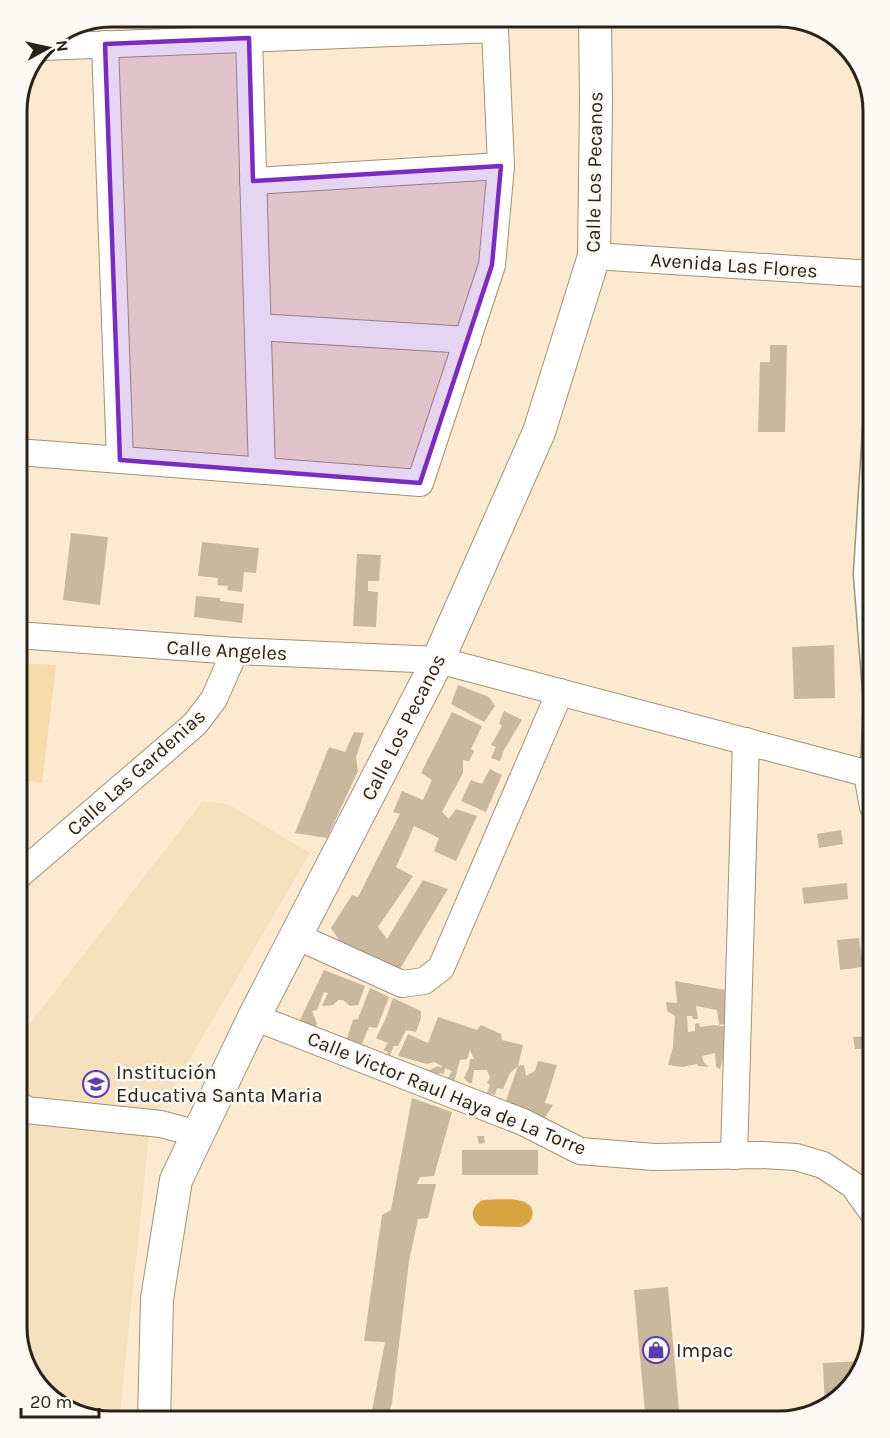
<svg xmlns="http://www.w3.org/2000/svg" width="890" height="1438" font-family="Karla,sans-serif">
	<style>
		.built { fill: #f6e1bf }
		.green { fill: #f8dbad }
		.water { fill: #d9a442 }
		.building { fill: #c8b89e }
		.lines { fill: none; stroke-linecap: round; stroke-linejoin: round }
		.service-casing { stroke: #a19178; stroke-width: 15 }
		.minor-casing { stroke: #a19178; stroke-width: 28 }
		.tertiary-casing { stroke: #a19178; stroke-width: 34 }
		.service { stroke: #fff; stroke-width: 12 }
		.minor { stroke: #fff; stroke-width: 26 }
		.tertiary { stroke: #fff; stroke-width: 32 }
		.marked { fill: #7b2cbf; fill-opacity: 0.2; stroke: #7b2cbf; stroke-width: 4.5; stroke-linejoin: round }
		.labels { text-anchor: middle; stroke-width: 5; stroke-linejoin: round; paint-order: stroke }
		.street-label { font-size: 20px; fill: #282218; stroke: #fdf9f4 }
		.poi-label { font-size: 20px; fill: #282218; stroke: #fdf9f4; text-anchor: start }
		.rim { fill: none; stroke: #282218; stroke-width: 3 }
	</style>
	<rect width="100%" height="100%" fill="#fbeacf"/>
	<path class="built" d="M203,801L228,804L310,853L150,1127L119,1421H105L59,1406L26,1369L17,1327V1040Z"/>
	<path class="green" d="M17,663L56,665L42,783L17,779Z"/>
	<path class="water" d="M483,1200C496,1200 538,1194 532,1217C530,1223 526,1225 521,1227L480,1226C469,1218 471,1206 483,1200Z"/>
	<g class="building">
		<path d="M770,345H787L785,432H758L760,362H770Z"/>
		<path d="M71,533L108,537L100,605L63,600Z"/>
		<path d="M202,542L259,548L256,573L244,572L242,592L227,590L228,586L217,585L218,578L198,576Z"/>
		<path d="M357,554L381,555L379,581H368V591L378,592L376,627L353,626Z"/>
		<path d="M196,596L220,598V601L244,604L242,623L194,617Z"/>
		<path d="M834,645L835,698L794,699L792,647Z"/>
		<path d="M458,685L489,697L495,706L484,722L451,704Z"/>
		<path d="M504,711L522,720L504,750L500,761L491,758L496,747L491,745L502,726L499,723Z"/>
		<path d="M452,712L482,726L471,749L474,751L469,761L463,760V773L442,812L449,819L456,809L477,816L456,861L434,851L439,838L414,826L396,867L413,876L378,927L387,939L423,880L448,889L398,972L342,945L331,928L352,895L358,897L400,814L393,812L402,791L423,800L432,780L421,773Z"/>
		<path d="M354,732L364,733L356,757L358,771L327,838L295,833L329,747L345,752Z"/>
		<path d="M490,769L502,775L486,812L461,801L471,780L482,784Z"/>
		<path d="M841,830L843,844L819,848L817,834Z"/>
		<path d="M847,883L848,899L804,904L802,888Z"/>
		<path d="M859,938L863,967L840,970L837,940Z"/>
		<path d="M324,970L365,986L358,1005L350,1006L343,1000H338L333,1005L322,1006L328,993L324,992L317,1010L312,1011L317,1024L312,1031L298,1024Z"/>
		<path d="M675,981L737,992L728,1023L719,1025L717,1010L696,1006L698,1019H693L692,1016H687L688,1032L695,1031V1024L699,1023L700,1027L714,1025L728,1027L726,1047L720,1069L716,1067L715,1053L702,1056L704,1063L709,1067L698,1066L697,1064L682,1067L668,1065L673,1047L675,1016L667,1011L666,1002L677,1003Z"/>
		<path d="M370,988L389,997L377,1028L369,1027L361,1046L346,1041L353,1020L358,1019Z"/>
		<path d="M393,998L421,1011V1018L416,1032L406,1030L398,1046H394L389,1057L387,1051H383L388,1043L376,1038L386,1018Z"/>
		<path d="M438,1017L477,1030L481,1025L501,1034L502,1040L523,1045L518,1066L524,1065L526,1076L535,1071L538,1061L557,1065L545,1103L553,1105L542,1122L526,1116V1109L519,1108L503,1109L518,1066L510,1073L503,1089L497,1088L495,1095L487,1093L490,1085L487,1083L490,1077L487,1070H474L472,1083H469L464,1078L469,1067L470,1059H474L470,1050L467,1059L460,1060L454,1082L447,1080L452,1071L445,1068L444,1074L439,1073L435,1078L424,1076L425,1069L430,1070L438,1066L441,1068L442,1066L434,1062L427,1064L398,1056L408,1034L428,1043Z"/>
		<path d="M873,1036V1048L855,1049L853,1037Z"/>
		<path d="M412,1098L452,1112L434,1176L420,1177L417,1184H436L428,1218L418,1219L409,1261L392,1403L387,1421H370L385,1342L364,1341L382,1215L391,1210Z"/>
		<rect x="863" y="1126" width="10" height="24"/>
		<path d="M477,1136H484L485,1143L479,1144Z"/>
		<rect x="462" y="1150" width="76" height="25"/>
		<path d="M668,1287L679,1410L645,1413L634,1290Z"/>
		<path d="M863,1361L858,1379L825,1408L823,1363Z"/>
	</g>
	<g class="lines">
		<defs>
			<path id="service" d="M867,774L870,702L860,574L873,370"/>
			<g id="minor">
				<path d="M249,38L262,471"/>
				<path d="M105,44L120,460"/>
				<path d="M253,181L501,166"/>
				<path d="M594,256L873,274"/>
				<path d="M258,327L468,340"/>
				<path d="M17,452L420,483L492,265L501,166L495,29L43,47"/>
				<path d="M17,635L235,651L438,660L873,775"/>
				<path d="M867,774L873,807"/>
				<path d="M17,877L195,724L214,699L235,651"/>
				<path d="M296,936L402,984L424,981L441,968L560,692"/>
				<path d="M254,1017L523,1122L580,1151L654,1157L762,1155L796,1157L823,1165L853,1185L873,1213"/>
				<path d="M17,1103L26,1110L161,1124L198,1134"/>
				<path d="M734,1156L746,741"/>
			</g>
			<path id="tertiary" d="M154,1421L157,1299L176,1180L254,1017L438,660L539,432L594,256L596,102L595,17"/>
		</defs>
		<use href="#service" class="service-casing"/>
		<use href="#minor" class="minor-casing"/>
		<use href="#tertiary" class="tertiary-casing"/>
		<use href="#service" class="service"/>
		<use href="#minor" class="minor"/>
		<use href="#tertiary" class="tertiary"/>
	</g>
	<path class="marked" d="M249,38L253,181L501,166L492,265L420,483L120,460L105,44Z"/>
	<defs>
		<symbol id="school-ring" viewBox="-11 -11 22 22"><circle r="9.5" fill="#fdf9f4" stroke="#5a3ab2" stroke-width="1.5"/><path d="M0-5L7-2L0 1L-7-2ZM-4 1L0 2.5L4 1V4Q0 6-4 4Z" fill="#5a3ab2"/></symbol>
		<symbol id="shop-ring" viewBox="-11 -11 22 22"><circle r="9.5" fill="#fdf9f4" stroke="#5a3ab2" stroke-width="1.5"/><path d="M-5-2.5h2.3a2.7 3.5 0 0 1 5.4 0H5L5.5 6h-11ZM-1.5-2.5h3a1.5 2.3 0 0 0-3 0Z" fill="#5a3ab2"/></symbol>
	</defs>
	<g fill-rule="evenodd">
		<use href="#school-ring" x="81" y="1069" width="30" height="30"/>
		<use href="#shop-ring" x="641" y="1335" width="30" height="30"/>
	</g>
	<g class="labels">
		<g class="street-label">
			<text transform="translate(594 172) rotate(-89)" y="7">Calle Los Pecanos</text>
			<text transform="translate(734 265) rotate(4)" y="7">Avenida Las Flores</text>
			<text transform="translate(227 650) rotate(3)" y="7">Calle Angeles</text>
			<text transform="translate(403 727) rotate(-63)" y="7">Calle Los Pecanos</text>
			<text transform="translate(136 772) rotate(-42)" y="7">Calle Las Gardenias</text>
			<text transform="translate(447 1093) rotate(22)" y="7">Calle Victor Raul Haya de La Torre</text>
		</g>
		<g class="poi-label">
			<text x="116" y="1079">Institución<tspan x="116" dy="23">Educativa Santa Maria</tspan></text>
			<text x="676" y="1357">Impac</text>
		</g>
	</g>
	<path d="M0 0H890V1438H0ZM111 27H779A84 84 0 0 1 863 111V1327A84 84 0 0 1 779 1411H111A84 84 0 0 1 27 1327V111A84 84 0 0 1 111 27Z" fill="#fdf9f4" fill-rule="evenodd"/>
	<path class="rim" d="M111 27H779A84 84 0 0 1 863 111V1327A84 84 0 0 1 779 1411H111A84 84 0 0 1 27 1327V111A84 84 0 0 1 111 27Z"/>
	<g transform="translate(48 48) rotate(82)" stroke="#fdf9f4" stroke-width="4.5" paint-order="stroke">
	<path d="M0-4.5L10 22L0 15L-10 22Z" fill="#282218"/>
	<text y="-9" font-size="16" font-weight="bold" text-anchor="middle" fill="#282218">N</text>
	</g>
	<path d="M21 1408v9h78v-9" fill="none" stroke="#282218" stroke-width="3"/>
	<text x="30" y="1408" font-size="18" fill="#282218" stroke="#fdf9f4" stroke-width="4.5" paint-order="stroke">20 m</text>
</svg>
